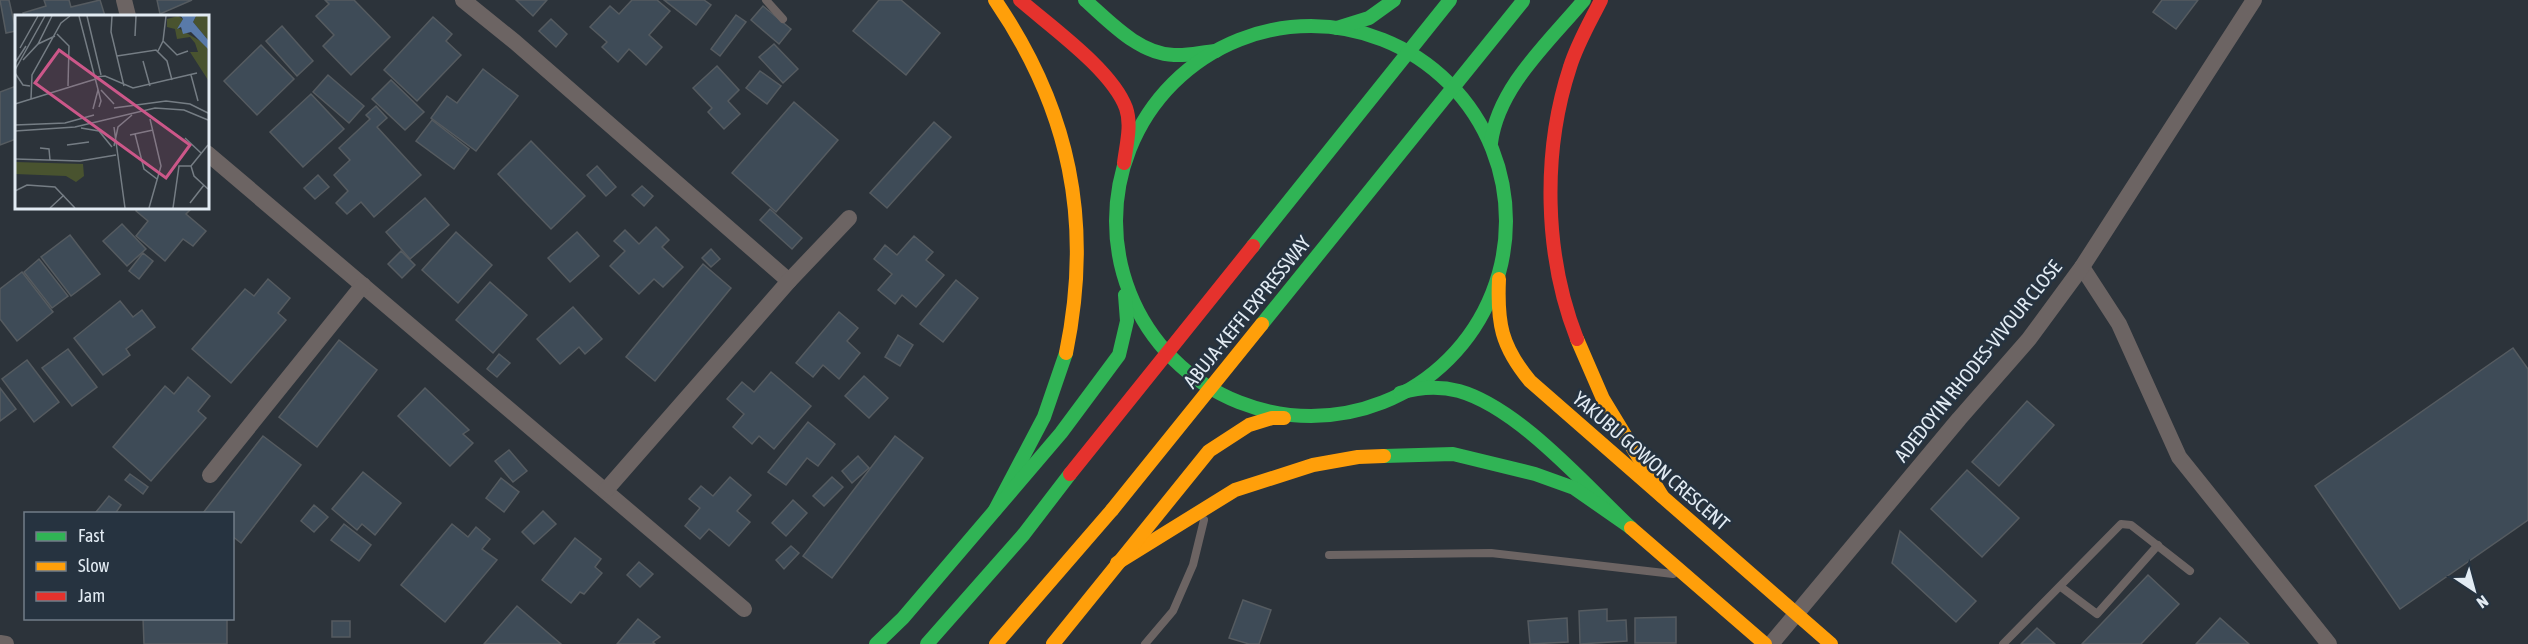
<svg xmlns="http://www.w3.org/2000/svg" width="2528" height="644" font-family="'Asap Condensed',sans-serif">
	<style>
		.building { fill: #3e4b57; stroke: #555b60; stroke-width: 1.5 }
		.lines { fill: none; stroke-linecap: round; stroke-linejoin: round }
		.lane { stroke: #6c6463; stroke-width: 8 }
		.street { stroke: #6c6463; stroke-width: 16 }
		.fast { stroke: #30b455; stroke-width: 14 }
		.slow { stroke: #ff9f0a; stroke-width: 14 }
		.jam { stroke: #e5322d; stroke-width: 14 }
		.fast-bridge { stroke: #30b455; stroke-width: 14 }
		.slow-bridge { stroke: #ff9f0a; stroke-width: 14 }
		.jam-bridge { stroke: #e5322d; stroke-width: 14 }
		.labels { text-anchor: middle; stroke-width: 5; stroke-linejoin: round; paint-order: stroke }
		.street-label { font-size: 20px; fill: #e2ebf3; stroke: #263340 }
		.inset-road { fill: none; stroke: #757d84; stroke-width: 1.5 }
		.view { fill: #cc5789; fill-opacity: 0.15; stroke: #cc5789; stroke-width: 3 }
		.inset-edge { fill: none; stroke: #e2ebf3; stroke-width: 3 }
	</style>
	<rect width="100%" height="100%" fill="#2c333a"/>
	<g class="building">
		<path d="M0,0H9L16,31L6,33Z"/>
		<path d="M44,0H69L71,7L100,0L105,16H24L23,13L46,6Z"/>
		<path d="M157,0H192L160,14Z"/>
		<path d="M325,0H354L390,37L351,75L323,46L334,35L316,16L329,4Z"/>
		<path d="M516,0H547L533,16Z"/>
		<path d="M632,0H657L670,11L649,35L662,47L646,65L629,49L618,62L602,47L607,42L590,27L610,6L619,14Z"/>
		<path d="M664,0H704L711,5L696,25Z"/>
		<path d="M879,0H901L940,33L906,75L853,31Z"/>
		<path d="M2162,0H2198L2176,29L2153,12Z"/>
		<path d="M763,6L791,29L779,44L751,20Z"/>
		<path d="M736,15L746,22L720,56L711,49Z"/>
		<path d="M433,17L452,34L446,41L461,55L417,101L384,70Z"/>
		<path d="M551,19L567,34L556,47L539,31Z"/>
		<path d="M282,26L313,61L297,76L266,41Z"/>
		<path d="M774,44L798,69L783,83L759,57Z"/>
		<path d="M261,45L294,79L257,115L224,81Z"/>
		<path d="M717,66L739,90L728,101L740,114L724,129L708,112L712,108L693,88Z"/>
		<path d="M483,69L518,96L476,151L431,118L447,96L457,103Z"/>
		<path d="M760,71L781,86L767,104L746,88Z"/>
		<path d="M328,75L364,106L349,123L313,92Z"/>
		<path d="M391,80L424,112L405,130L372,99Z"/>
		<path d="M16,86V139L0,145V92Z"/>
		<path d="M311,94L344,129L303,167L270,132Z"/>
		<path d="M794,102L838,140L776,212L732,173Z"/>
		<path d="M376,106L387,118L377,127L421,175L374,217L361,202L347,214L336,203L348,191L334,175L350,160L339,148L370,119L366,115Z"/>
		<path d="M432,120L469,149L454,169L416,141Z"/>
		<path d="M934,122L951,137L887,208L870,193Z"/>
		<path d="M531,141L585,196L551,229L498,174Z"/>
		<path d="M597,166L616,187L606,196L587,175Z"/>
		<path d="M318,175L329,187L315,199L304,188Z"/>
		<path d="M642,186L653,196L644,206L632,195Z"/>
		<path d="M425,198L449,225L410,259L386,232Z"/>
		<path d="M139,207H193L186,214L206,231L193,246L183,239L165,261L136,236L148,221L136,211Z"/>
		<path d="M770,209L802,238L792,249L760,220Z"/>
		<path d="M122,224L146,249L127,266L103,241Z"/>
		<path d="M656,227L669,240L662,247L683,267L663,287L654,279L639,294L610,266L625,251L614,241L625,230L639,244Z"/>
		<path d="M456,232L492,265L458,303L422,270Z"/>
		<path d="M577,232L599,256L570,282L548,258Z"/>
		<path d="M70,235L100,274L71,296L41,257Z"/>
		<path d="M914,236L933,252L926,260L944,275L916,307L902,295L895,304L878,290L892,274L874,259L885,245L897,255Z"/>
		<path d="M711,249L720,259L711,267L702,258Z"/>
		<path d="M401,251L415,265L402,278L388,264Z"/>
		<path d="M143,253L153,261L139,279L129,271Z"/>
		<path d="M39,259L68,296L52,308L24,272Z"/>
		<path d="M703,264L731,288L655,381L626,357Z"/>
		<path d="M22,272L53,312L17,341L0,319V289Z"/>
		<path d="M268,279L290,298L278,313L286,320L231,383L192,349L245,289L254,296Z"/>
		<path d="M956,280L978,298L943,342L920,324Z"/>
		<path d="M490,282L527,315L493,353L456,320Z"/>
		<path d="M120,301L133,317L142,310L155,327L126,349L130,355L103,375L74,338Z"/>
		<path d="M573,307L602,339L585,354L579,347L560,364L537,339Z"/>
		<path d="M839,312L858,328L847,341L860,353L839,379L823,365L813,377L796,363Z"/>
		<path d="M898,335L913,345L900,366L885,357Z"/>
		<path d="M339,340L377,370L317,447L279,417Z"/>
		<path d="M2513,348L2528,369V520L2400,609L2315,486Z"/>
		<path d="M68,349L97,387L72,406L42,368Z"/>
		<path d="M499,354L510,363L497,377L487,369Z"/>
		<path d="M27,360L59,402L34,422L2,379Z"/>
		<path d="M771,372L811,406L774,449L759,436L752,444L733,427L744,414L727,399L742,382L754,392Z"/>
		<path d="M864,376L888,398L869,418L845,396Z"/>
		<path d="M188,377L210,396L198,411L206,418L151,481L113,447L165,386L174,394Z"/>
		<path d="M0,388L16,409L0,421Z"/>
		<path d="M425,388L469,430L463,434L473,443L450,466L398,416Z"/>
		<path d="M2027,401L2054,425L1999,486L1972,462Z"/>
		<path d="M808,422L835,444L818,466L807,458L786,485L768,472Z"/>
		<path d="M263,436L301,465L241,543L232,536V514L203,513Z"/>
		<path d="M895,436L923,458L832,578L803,556Z"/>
		<path d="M509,450L527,471L513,482L495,461Z"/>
		<path d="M858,456L869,468L852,483L842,471Z"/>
		<path d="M1967,470L2019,518L1982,557L1931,509Z"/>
		<path d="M363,472L401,503L375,535L362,524L357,530L332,509Z"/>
		<path d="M130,474L148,487L143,494L125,480Z"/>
		<path d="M730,477L751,495L737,511L750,522L729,546L709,529L700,539L685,526L700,508L689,499L701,486L713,496Z"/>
		<path d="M832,477L843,487L824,506L813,496Z"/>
		<path d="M501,478L519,492L504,512L486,498Z"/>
		<path d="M109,496L121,505L115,514H98L96,512Z"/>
		<path d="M793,500L807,513L786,536L772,523Z"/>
		<path d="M314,505L328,517L314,532L301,521Z"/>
		<path d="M543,511L556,524L534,544L522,532Z"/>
		<path d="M344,524L371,545L359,561L331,540Z"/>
		<path d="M452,524L468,537L476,527L490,539L482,549L497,560L445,622L401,585Z"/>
		<path d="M1900,531L1976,601L1956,622L1892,563Z"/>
		<path d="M575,538L601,559L595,567L602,573L584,594L580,592L571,603L542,580Z"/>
		<path d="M791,546L799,553L784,569L776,560Z"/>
		<path d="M639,562L653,574L640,587L627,575Z"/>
		<path d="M2148,575L2179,604L2141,644H2082Z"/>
		<path d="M1243,600L1271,610L1259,644H1249L1229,638Z"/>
		<path d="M517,606L561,644H484Z"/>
		<path d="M1607,609V621L1626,620L1627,641L1580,644L1579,611Z"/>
		<path d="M1676,617V643H1635V618Z"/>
		<path d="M143,618H227V644H144Z"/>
		<path d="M1567,618L1568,642L1530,644L1528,621Z"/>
		<path d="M2220,618L2249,644H2196Z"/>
		<path d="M638,619L660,637L653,642L655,644H617Z"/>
		<rect x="332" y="621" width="18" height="16"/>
		<path d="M2037,628L2055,644H2021Z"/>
	</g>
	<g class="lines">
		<g class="lane">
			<path d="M766,0L783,19"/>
			<path d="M1329,555L1491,553L1673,574"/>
			<path d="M2061,587L2097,614L2158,545"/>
			<path d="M1145,644L1173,611L1193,565L1204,520"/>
			<path d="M2003,644L2121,524L2131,525L2190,571"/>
		</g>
		<g class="street">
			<path d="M124,0L128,16"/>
			<path d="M463,0L515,42L789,281"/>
			<path d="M207,153L744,609"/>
			<path d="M2082,267L2119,324L2179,457L2329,644"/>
			<path d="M210,475L363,285"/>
			<path d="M606,490L789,281L849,218"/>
			<path d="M0,643L6,644"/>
			<path d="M1771,644L1959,419L2029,339L2082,267L2254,0"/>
		</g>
		<g class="fast">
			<path d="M1085,0C1110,22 1139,54 1174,55C1188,56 1202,52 1216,51"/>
			<circle cx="1311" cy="221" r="195"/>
			<path d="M1337,28L1369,18L1394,0"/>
			<path d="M1491,143C1498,87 1549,42 1584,0"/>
			<path d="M1400,393C1420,387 1439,386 1459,391C1519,408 1586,486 1631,528"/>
			<path d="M1384,456L1453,454L1535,474L1574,488L1630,527"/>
			<path d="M995,510L1044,417L1066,353"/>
			<path d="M876,644L903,618L1061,433L1119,355L1127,321L1125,295"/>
			<path d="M927,644L1024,534L1070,474"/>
		</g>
		<g class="slow">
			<path d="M995,0C1070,110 1093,222 1066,353"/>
			<path d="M1499,279C1497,323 1501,346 1530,381L1831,644"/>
			<path d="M1577,339L1603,399L1662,496"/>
			<path d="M1631,528L1765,644"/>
			<path d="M1117,563L1235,490L1313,465L1358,457L1384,456"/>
			<path d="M996,644L1112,510"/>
			<path d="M1053,644L1209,451L1249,425L1272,418H1284"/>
		</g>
		<g class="jam">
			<path d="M1020,0C1051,27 1112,70 1126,108C1132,125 1126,146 1124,163"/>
			<path d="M1577,339C1544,255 1542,152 1570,67C1577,44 1590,22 1601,0"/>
		</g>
		<g class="fast-bridge">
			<path d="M1253,246L1450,0"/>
			<path d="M1262,324L1523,1"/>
		</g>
		<path class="slow-bridge" d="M1112,510L1262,324"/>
		<path class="jam-bridge" d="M1070,474L1253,246"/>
	</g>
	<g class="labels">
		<g class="street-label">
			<text transform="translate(1247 312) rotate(-51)" y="7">ABUJA-KEFFI EXPRESSWAY</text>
			<text transform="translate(1978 361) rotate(-51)" y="7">ADEDOYIN RHODES-VIVOUR CLOSE</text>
			<text transform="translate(1651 461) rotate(41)" y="7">YAKUBU GOWON CRESCENT</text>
		</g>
	</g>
	<g transform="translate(15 15)">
		<rect width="194" height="194" fill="#2c333a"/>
		<path d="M163,1L168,4L163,13L192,30L193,65L175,37H183L180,28L175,22L162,24L160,14L152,12V4ZM181,1H193V25L178,7ZM0,147L68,149L69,161L61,167L51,161L0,159Z" fill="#49532f"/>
		<path d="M166,1H181L178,7L193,25V34L176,17L168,19L166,12L162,14L168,4Z" fill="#597aa9"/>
		<path class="inset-road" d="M64,1L86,86L84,92M72,1L86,60M97,1L96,17L109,71M42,19L54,31L53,71M120,21L121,1M148,26L162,40L173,36M23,29L40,21M5,33L23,1M143,36L148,26L151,1M102,41L141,35L152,46L157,65M8,45L23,29L37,1M128,46L135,71M0,48L11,31M0,55L30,1M0,58L8,70L15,71M176,60L183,86M80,62L90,61L118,73L182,58M86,75L99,89M16,84L17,60L46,8L55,1M0,89L84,63M99,93L151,86L175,89L193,98M78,94L83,75M0,110L50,108L79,100M99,112L110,193M66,113L84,116L97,132M0,116L60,112L140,93L169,95L193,105M120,119L129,154L142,164M115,120L138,115M170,123L186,138M52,130L74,127M99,131L103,112L117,100M25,133L34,134L35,145M0,144L65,146L101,140M176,151L179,161L193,174M176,151L193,130M0,176L12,170L40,172L60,193M175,188L189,170M35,193L49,180M134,193L146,151L135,104M158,193L164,151H176"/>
		<path class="view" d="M44,35L175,130L151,163L20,68Z"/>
		<rect width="194" height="194" class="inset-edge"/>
	</g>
	<rect x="24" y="512" width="210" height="108" fill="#263340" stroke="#717d88" stroke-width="1.5"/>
	<rect x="36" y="532" width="30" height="9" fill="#30b455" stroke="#717d88" stroke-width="1.5"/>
	<text x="78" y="542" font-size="18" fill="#e2ebf3">Fast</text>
	<rect x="36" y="562" width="30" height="9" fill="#ff9f0a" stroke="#717d88" stroke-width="1.5"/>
	<text x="78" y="572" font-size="18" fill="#e2ebf3">Slow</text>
	<rect x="36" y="592" width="30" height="9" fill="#e5322d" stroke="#717d88" stroke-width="1.5"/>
	<text x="78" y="602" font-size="18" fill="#e2ebf3">Jam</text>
	<g transform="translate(2474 590) rotate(144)" stroke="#263340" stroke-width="4.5" paint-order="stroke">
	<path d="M0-4.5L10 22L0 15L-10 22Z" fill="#e2ebf3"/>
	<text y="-9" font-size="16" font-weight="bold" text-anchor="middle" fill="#e2ebf3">N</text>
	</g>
</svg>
